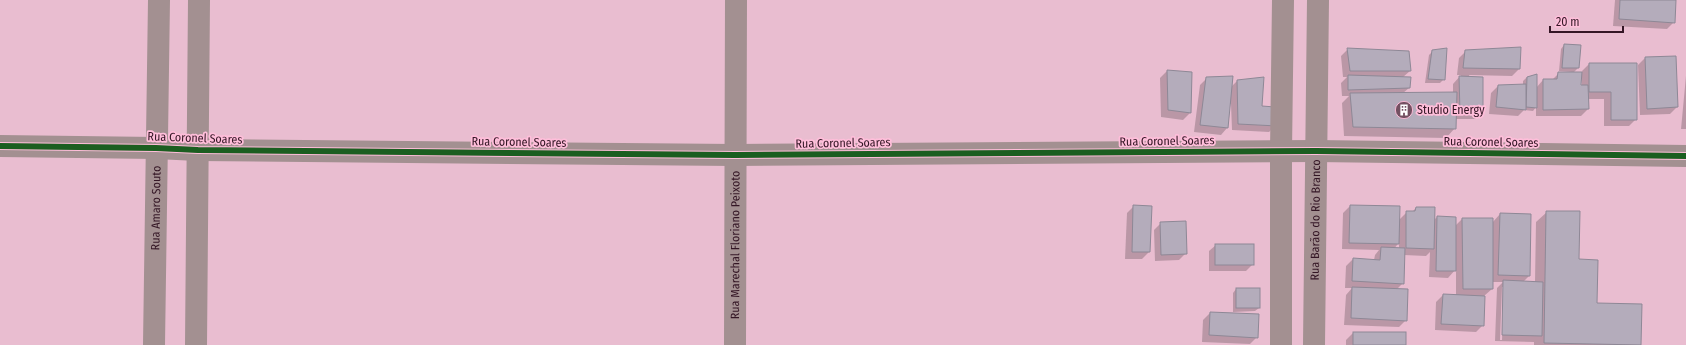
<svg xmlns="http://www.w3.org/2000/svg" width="1686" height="345" font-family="'Fira Sans Condensed',sans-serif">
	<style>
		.shadow { fill: #0003; fill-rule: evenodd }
		.building { fill: #b4acbb; stroke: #8e8896 }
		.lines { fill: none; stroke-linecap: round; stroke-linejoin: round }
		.minor { stroke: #a39091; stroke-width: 22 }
		.cycleway-casing { stroke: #ffbeda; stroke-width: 8 }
		.cycleway { stroke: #1b5e20; stroke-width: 6 }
		.labels { text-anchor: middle; stroke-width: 3.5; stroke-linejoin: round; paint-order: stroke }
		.poi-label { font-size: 12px; fill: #341625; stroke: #ffbeda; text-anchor: start }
		.street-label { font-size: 12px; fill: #341625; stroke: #ffbeda }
	</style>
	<rect width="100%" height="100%" fill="#e9bdd0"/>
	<g class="shadow">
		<path d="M1615,0H1675L1674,22L1667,29L1613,26Z"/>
		<path d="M1564,45L1580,46L1578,68L1573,73H1582V71L1589,64L1636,119L1629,126H1604V99H1588V109L1581,116H1536V107L1533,111L1524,110L1518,116L1489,114L1491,93L1498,86L1523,85V81L1527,77L1536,88L1543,80H1552L1559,73H1572V72L1559,71L1561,49ZM1581,78H1582V86H1580Z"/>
		<path d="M1348,49L1410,71L1403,77L1409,88L1403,93H1453V84L1461,75H1457L1459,58L1466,51L1519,69L1512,76L1469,75L1482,112L1475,119H1456L1455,128L1446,138L1344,136L1342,103L1349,96H1342L1341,83L1347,77H1343L1341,56Z"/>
		<path d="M1433,51L1444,79L1440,83H1425L1429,55Z"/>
		<path d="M1645,58L1677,107L1670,114L1640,115L1638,65Z"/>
		<path d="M1167,71L1190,113L1183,120L1161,117L1160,78Z"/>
		<path d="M1686,76V129H1681Z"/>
		<path d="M1207,78L1231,87L1237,81L1276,125L1269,132L1232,130L1231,104H1229L1227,128L1221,135L1194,132L1200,85Z"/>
		<path d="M1134,206L1149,252L1142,259H1125L1127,213Z"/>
		<path d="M1350,206L1399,220L1407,212H1412L1416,208L1433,221L1437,217L1455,226L1462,219L1492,223L1500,214L1529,276L1523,282H1535L1536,222L1547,212L1578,260L1596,304L1641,305L1640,345H1534V342L1495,341L1497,288L1503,282H1492V289L1484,296L1483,325L1476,332L1435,330L1436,302L1443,295L1456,296V269L1448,278L1429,277L1430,252L1426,256L1404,255L1403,283L1396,290L1406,320L1399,327L1344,325L1346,295L1352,288H1345L1346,266L1353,259L1374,260L1375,255L1379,250L1342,249L1343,213ZM1399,243V249H1394L1397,245ZM1502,287H1504L1502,340H1500Z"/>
		<path d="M1161,223L1186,253L1179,260L1155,261L1154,230Z"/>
		<path d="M1216,245L1253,264L1246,271H1209V251Z"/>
		<path d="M1236,289L1259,308L1255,311L1233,312V293Z"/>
		<path d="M1210,313L1257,337L1250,344L1202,342L1203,320Z"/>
		<path d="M1353,333L1405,345H1346V340Z"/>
	</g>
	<g class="building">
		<path d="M1620,0H1676L1675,23L1619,19Z"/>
		<path d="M1564,44L1581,45L1579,68H1562Z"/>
		<path d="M1521,47L1520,69L1463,68L1465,50Z"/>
		<path d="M1347,48L1409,51L1411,71H1350Z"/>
		<path d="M1447,48L1445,80L1428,79L1432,50Z"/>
		<path d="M1676,56L1678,107L1647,109L1645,57Z"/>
		<path d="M1589,63H1637V120H1611V92H1589Z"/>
		<path d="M1167,70L1192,72L1191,113L1168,110Z"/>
		<path d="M1558,72H1582L1581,85H1588L1589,109L1543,110V79H1557Z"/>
		<path d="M1537,74V108L1526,107L1527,77Z"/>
		<path d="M1348,75L1411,77L1410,88L1348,90Z"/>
		<path d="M1233,76L1228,128L1200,125L1206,77Z"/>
		<path d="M1459,76L1483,77V113H1460Z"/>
		<path d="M1264,77L1262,106L1275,107L1277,126L1238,124L1237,80Z"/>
		<path d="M1526,84V110L1496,107L1498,85Z"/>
		<path d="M1457,92L1456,129L1353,127L1350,93Z"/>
		<path d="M1133,205L1152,206L1150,252H1132Z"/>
		<path d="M1350,205L1400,206L1399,244L1349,243Z"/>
		<path d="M1416,207H1435L1434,249L1406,248V211H1415Z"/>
		<path d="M1546,211H1580L1579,259L1598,260L1597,303L1642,304L1641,345L1544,343Z"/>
		<path d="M1500,213L1531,214L1530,276L1498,275Z"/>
		<path d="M1437,216L1456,217V271H1436Z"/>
		<path d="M1462,218H1493V289H1463Z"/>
		<path d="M1186,221L1187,254L1161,255L1160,222Z"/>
		<rect x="1215" y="244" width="39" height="21"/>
		<path d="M1381,247L1405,248L1404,284L1352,281L1353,258L1380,260Z"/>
		<path d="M1503,280L1543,282L1542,336L1502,335Z"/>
		<path d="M1352,287L1408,289L1407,321L1351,318Z"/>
		<rect x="1236" y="288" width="24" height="20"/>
		<path d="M1443,294L1485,296L1484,326L1441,324Z"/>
		<path d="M1210,312L1259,314L1258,338L1209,335Z"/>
		<rect x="1353" y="332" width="53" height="13"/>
	</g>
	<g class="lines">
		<g class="minor">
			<path d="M0,146L156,148L198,150L735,155L1316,151L1686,156"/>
			<path id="s1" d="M154,345L159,0"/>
			<path d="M196,345L199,0"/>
			<path id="s2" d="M735,345L736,0"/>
			<path d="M1281,345V151L1283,0"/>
			<path id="s3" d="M1314,345L1318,0"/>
		</g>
		<defs>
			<path id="cycleway" d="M0,146L156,148L198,150L735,155L1316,151L1686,156"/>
		</defs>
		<use href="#cycleway" class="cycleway-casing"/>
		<use href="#cycleway" class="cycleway"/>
	</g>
	<defs>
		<symbol id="building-disc" viewBox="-11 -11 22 22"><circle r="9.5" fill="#735061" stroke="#ffbeda"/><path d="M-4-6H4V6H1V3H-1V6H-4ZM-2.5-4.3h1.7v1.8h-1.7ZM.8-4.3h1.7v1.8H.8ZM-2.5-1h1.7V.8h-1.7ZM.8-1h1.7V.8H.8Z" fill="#fff"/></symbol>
	</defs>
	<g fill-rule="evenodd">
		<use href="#building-disc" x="1394" y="100" width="20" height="20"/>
	</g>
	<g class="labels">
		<g class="poi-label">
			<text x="1417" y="114">Studio Energy</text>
		</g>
		<g class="street-label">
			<text transform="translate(195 138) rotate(2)" y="4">Rua Coronel Soares</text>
			<text transform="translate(1167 141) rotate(-1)" y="4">Rua Coronel Soares</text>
			<text transform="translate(519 142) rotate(1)" y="4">Rua Coronel Soares</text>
			<text transform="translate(1491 142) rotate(1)" y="4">Rua Coronel Soares</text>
			<text transform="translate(843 143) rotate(-1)" y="4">Rua Coronel Soares</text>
			<text dy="4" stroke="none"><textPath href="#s1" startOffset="137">Rua Amaro Souto</textPath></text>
			<text dy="4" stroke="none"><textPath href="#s3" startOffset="125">Rua Barão do Rio Branco</textPath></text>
			<text dy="4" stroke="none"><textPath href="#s2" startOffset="100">Rua Marechal Floriano Peixoto</textPath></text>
		</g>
	</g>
	<path d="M1550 26v6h73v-6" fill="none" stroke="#341625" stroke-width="2"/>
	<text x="1556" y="26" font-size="12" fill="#341625" stroke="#ffbeda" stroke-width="3" paint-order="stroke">20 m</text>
</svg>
